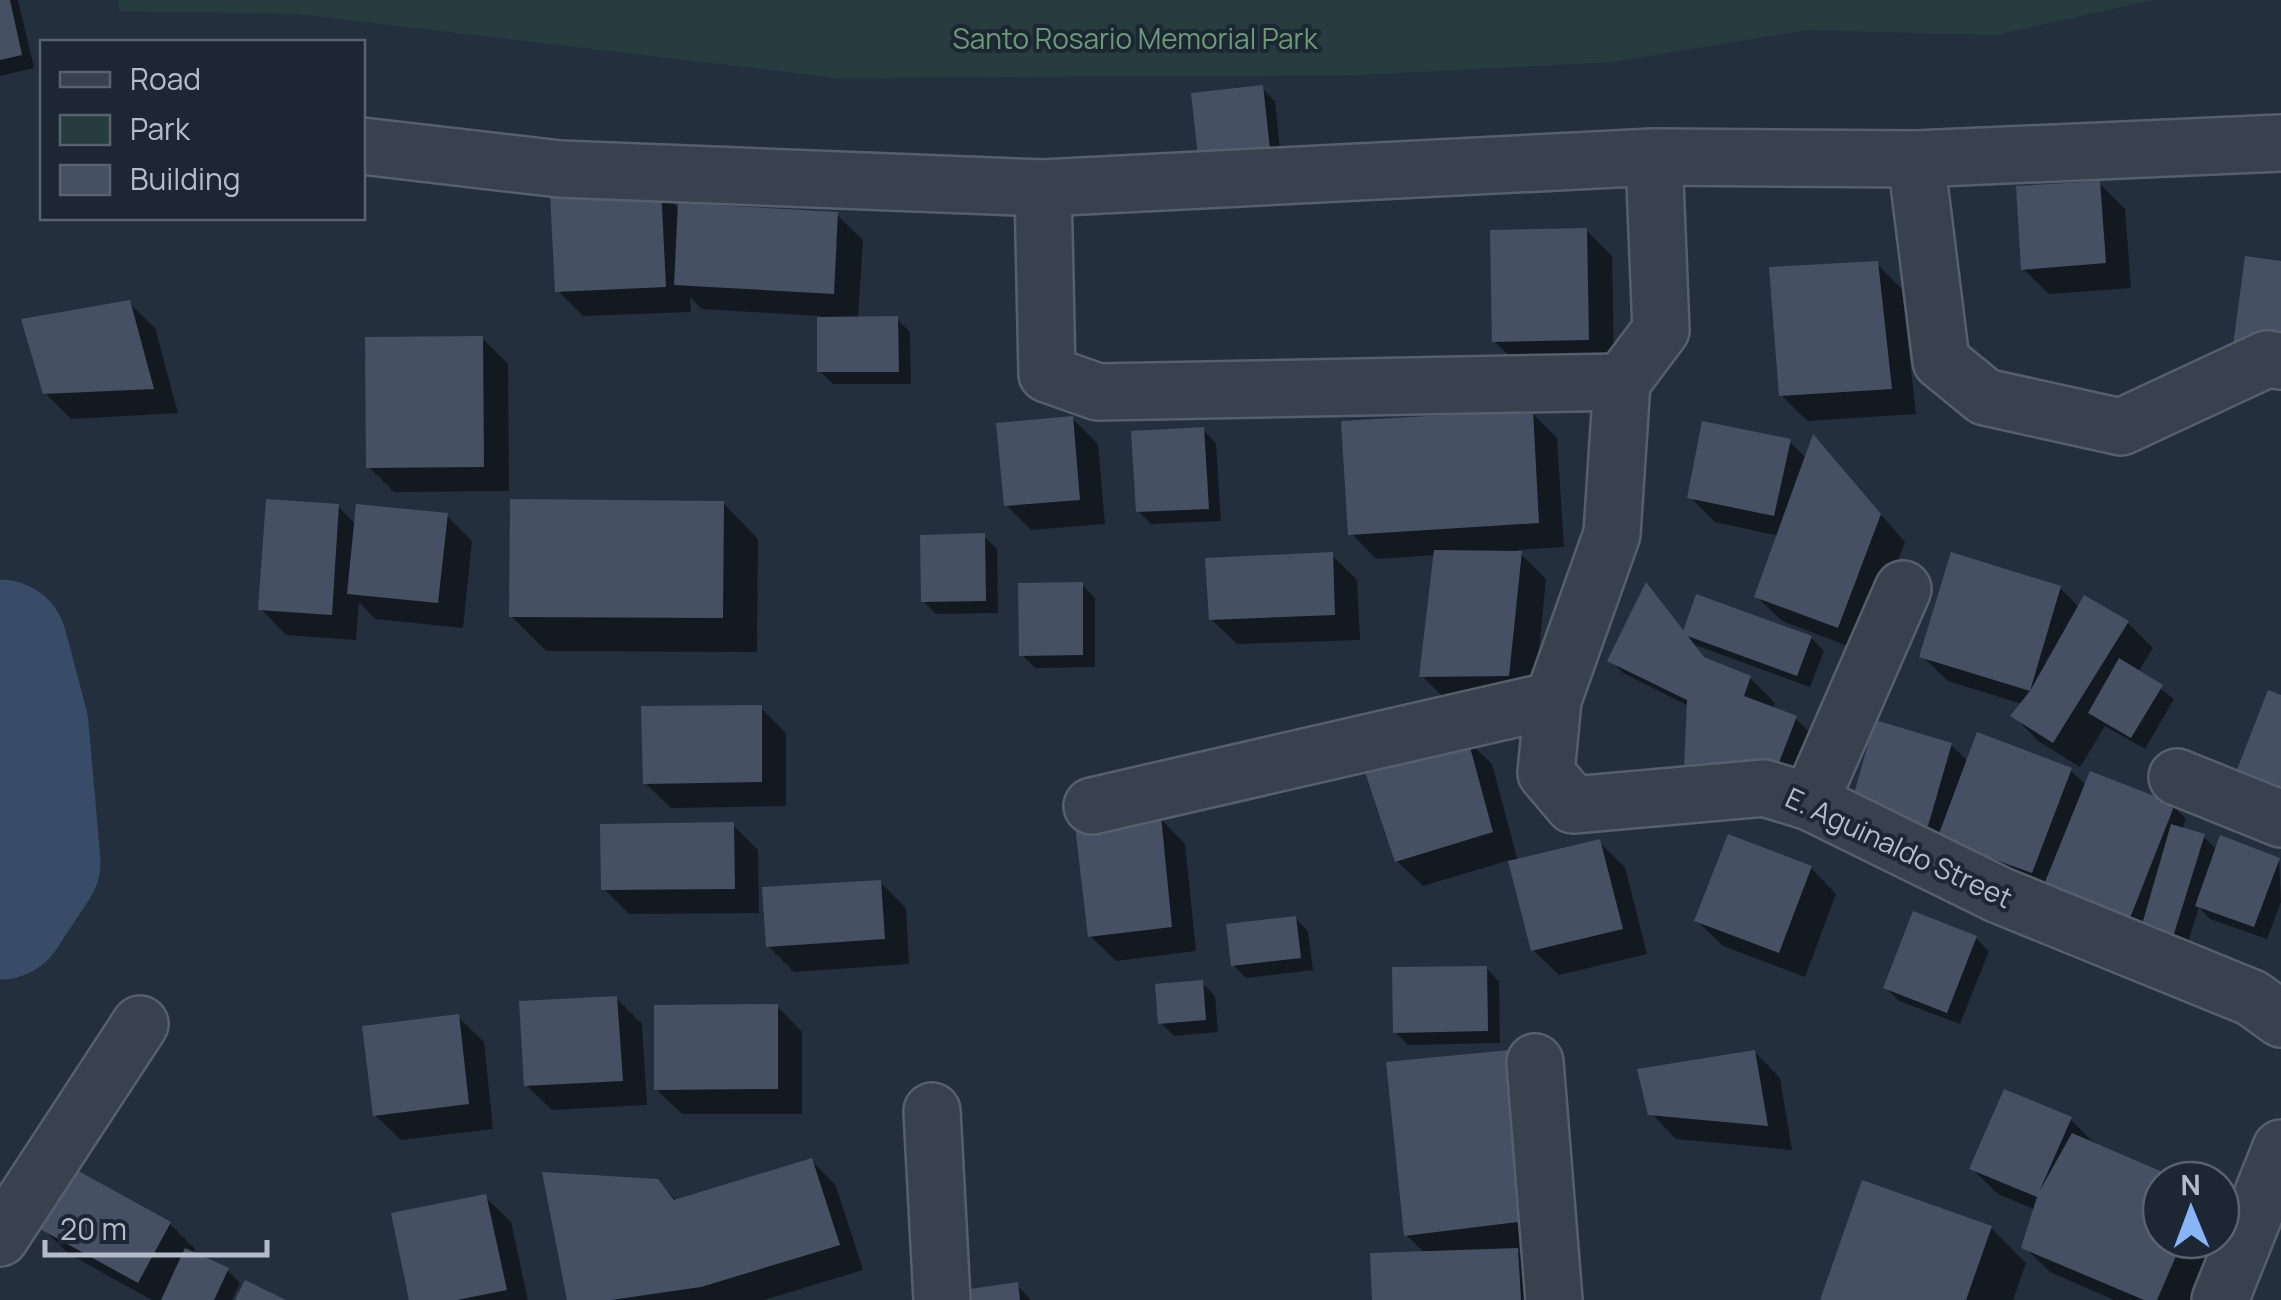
<svg xmlns="http://www.w3.org/2000/svg" width="2281" height="1300" font-family="Manrope,sans-serif">
	<style>
		.green { fill: #263c3f }
		.shadow { fill: #0007 }
		.lines { fill: none; stroke-linecap: round; stroke-linejoin: round }
		.river { stroke: #394c67; stroke-width: 135 }
		.building { fill: #455162 }
		.minor-casing { stroke: #565f6c; stroke-width: 60 }
		.minor { stroke: #38414e; stroke-width: 55 }
		.labels { text-anchor: middle; stroke-width: 8; stroke-linejoin: round; paint-order: stroke }
		.park-label { font-size: 28px; fill: #6b9a76; stroke: #1d2633 }
		.street-label { font-size: 28px; fill: #b4bcc9; stroke: #1d2633 }
	</style>
	<rect width="100%" height="100%" fill="#242f3e"/>
	<path class="green" d="M118,0H2153L1995,35L1806,30L1613,62L1359,75L838,78L297,14L119,11Z"/>
	<g class="shadow">
		<path d="M0,0H18L34,68L0,76Z"/>
		<path d="M1262,88L1275,101L1282,170L1214,177Z"/>
		<path d="M2099,183L2125,209L2131,288L2049,294L2023,269Z"/>
		<path d="M660,190L680,210L837,215L863,240L858,319H897L910,332L911,384H833L820,371V316L702,309L690,297L691,312L583,316L557,290Z"/>
		<path d="M1586,230L1612,256L1614,365L1520,366L1494,341Z"/>
		<path d="M1877,264L1902,289L1916,414L1807,421L1781,395Z"/>
		<path d="M129,303L155,328L178,413L71,419L45,393Z"/>
		<path d="M482,338L508,364L509,491L394,492L369,467Z"/>
		<path d="M1532,413L1557,438L1564,547L1517,550L1546,579L1534,701H1447L1422,676L1436,555L1376,559L1351,533Z"/>
		<path d="M1072,418L1098,444L1105,524L1031,530L1006,505Z"/>
		<path d="M1203,430L1216,443L1221,521L1151,524L1138,511Z"/>
		<path d="M1814,438L1905,542L1864,652L1782,621L1756,596L1779,536L1715,522L1690,497L1789,441L1807,459Z"/>
		<path d="M723,503L758,539L757,652L546,651L511,616Z"/>
		<path d="M338,506L356,525L447,516L472,541L463,628L375,619L359,602L356,640L286,635L261,609Z"/>
		<path d="M984,536L997,549L998,613L936,614L923,601Z"/>
		<path d="M1332,555L1357,580L1360,640L1237,644L1211,619Z"/>
		<path d="M1082,585L1095,598V667L1035,668L1022,655Z"/>
		<path d="M1647,587L1684,635L1811,638L1824,651L1810,687L1687,642L1704,659L1750,678L1775,703L1773,709L1795,718L1821,743L1800,797L1689,706L1623,673L1610,660Z"/>
		<path d="M2060,588L2080,608L2085,598L2128,623L2153,648L2138,672L2174,699L2145,749L2105,726L2080,767L2038,741L2013,715L2022,704L1948,681L1922,656Z"/>
		<path d="M761,708L786,733V806L671,808L645,783Z"/>
		<path d="M1466,739L1492,764L1518,862L1599,842L1625,867L1647,954L1559,975L1533,950L1510,860L1423,886L1397,861Z"/>
		<path d="M1951,745L1969,762L2070,770L2087,786L2173,806L2186,819L2182,830L2204,837L2217,850L2279,860L2281,902L2267,939L2210,919L2199,907L2186,949L1879,828Z"/>
		<path d="M1160,818L1185,844L1196,951L1116,961L1090,936Z"/>
		<path d="M732,824L758,850L759,913L629,914L604,889Z"/>
		<path d="M1811,868L1836,894L1805,977L1723,946L1697,921Z"/>
		<path d="M880,882L906,908L909,964L794,972L768,946Z"/>
		<path d="M1295,918L1308,931L1313,970L1246,978L1233,965Z"/>
		<path d="M1976,938L1989,951L1960,1024L1899,1001L1886,988Z"/>
		<path d="M1486,968L1499,981L1500,1043L1408,1045L1395,1032Z"/>
		<path d="M1202,983L1215,996L1218,1032L1174,1036L1161,1023Z"/>
		<path d="M616,998L642,1024L647,1105L552,1110L526,1085Z"/>
		<path d="M777,1006L802,1032V1114H682L656,1089Z"/>
		<path d="M458,1017L484,1042L493,1129L401,1140L375,1115Z"/>
		<path d="M1755,1052L1780,1078L1792,1150L1676,1139L1651,1113Z"/>
		<path d="M1389,1065L1559,1245L1517,1250L1543,1276L1544,1300H1375L1425,1253L1406,1235Z"/>
		<path d="M2070,1119L2096,1145L2175,1180H2161V1240H2219L2193,1300H2114L2050,1272L2024,1247L2036,1210L1998,1194L1972,1169Z"/>
		<path d="M811,1160L836,1186L863,1270L764,1300H570L657,1181L677,1201Z"/>
		<path d="M485,1197L511,1222L528,1300H412Z"/>
		<path d="M170,1224L195,1249L193,1254L227,1270L240,1283L232,1300H152L69,1254L43,1229Z"/>
		<path d="M1991,1228L2026,1263L2013,1300H1822Z"/>
		<path d="M1017,1285L1031,1300H967Z"/>
	</g>
	<g class="lines">
		<path class="river" d="M0,647L21,726L33,862L0,912"/>
	</g>
	<g class="building">
		<path d="M0,0H10L22,55L0,60Z"/>
		<path d="M1263,85L1271,158L1199,165L1191,93Z"/>
		<path d="M2100,181L2106,263L2021,270L2016,186Z"/>
		<path d="M661,187L666,287L555,292L550,193Z"/>
		<path d="M678,203L838,212L834,294L674,285Z"/>
		<path d="M1587,228L1589,340L1492,342L1490,230Z"/>
		<path d="M2245,256L2281,261V352L2233,346Z"/>
		<path d="M1878,261L1892,389L1779,396L1769,267Z"/>
		<path d="M130,300L154,389L43,394L21,319Z"/>
		<path d="M898,316L899,372H817V317Z"/>
		<path d="M483,336L484,467L366,468L365,337Z"/>
		<path d="M1533,410L1539,523L1348,535L1341,421Z"/>
		<path d="M1073,416L1080,500L1004,506L996,423Z"/>
		<path d="M1702,421L1791,439L1774,516L1687,498Z"/>
		<path d="M1204,427L1209,509L1136,512L1131,431Z"/>
		<path d="M1813,434L1881,514L1838,628L1754,597Z"/>
		<path d="M266,499L339,504L332,615L258,610Z"/>
		<path d="M510,499L724,501L723,618L509,617Z"/>
		<path d="M356,504L448,513L438,603L347,594Z"/>
		<path d="M985,533L986,601L921,602L920,535Z"/>
		<path d="M1434,550L1522,551L1509,676L1419,677Z"/>
		<path d="M1333,552L1335,615L1209,620L1205,558Z"/>
		<path d="M1951,552L2061,586L2030,691L2084,595L2129,621L2053,743L2010,716L2030,691L1919,657Z"/>
		<path d="M1083,582V655L1019,656L1018,583Z"/>
		<path d="M1646,582L1704,657L1751,676L1744,696L1797,716L1775,773L1684,768L1687,700L1607,661Z"/>
		<path d="M1696,594L1812,636L1797,676L1682,634Z"/>
		<path d="M2119,658L2163,685L2131,738L2088,713Z"/>
		<path d="M2268,690L2281,695V804L2231,785Z"/>
		<path d="M762,705V782L643,784L641,706Z"/>
		<path d="M1875,720L1952,743L1928,826L1851,804Z"/>
		<path d="M1977,732L2072,768L2032,873L1937,839Z"/>
		<path d="M1467,736L1493,832L1395,862L1355,742Z"/>
		<path d="M2090,771L2175,804L2130,918L2043,887Z"/>
		<path d="M1161,816L1172,927L1088,937L1075,826Z"/>
		<path d="M734,822L735,889L601,890L600,824Z"/>
		<path d="M2171,824L2205,834L2173,937L2141,928Z"/>
		<path d="M1728,834L1812,866L1779,953L1694,921Z"/>
		<path d="M2220,835L2280,858L2254,927L2195,906Z"/>
		<path d="M1600,839L1623,929L1531,951L1508,861Z"/>
		<path d="M881,880L885,939L766,947L762,887Z"/>
		<path d="M1913,911L1977,936L1947,1013L1883,988Z"/>
		<path d="M1296,916L1301,958L1231,966L1226,924Z"/>
		<path d="M1487,966L1488,1031L1393,1033L1392,967Z"/>
		<path d="M1203,980L1206,1020L1158,1024L1155,984Z"/>
		<path d="M617,996L623,1081L524,1086L519,1001Z"/>
		<path d="M778,1004V1089L654,1090V1005Z"/>
		<path d="M459,1014L469,1104L373,1116L362,1026Z"/>
		<path d="M1509,1050L1535,1220L1404,1236L1386,1062Z"/>
		<path d="M1755,1050L1768,1126L1648,1115L1637,1069Z"/>
		<path d="M2004,1089L2072,1117L2039,1192L2072,1133L2181,1180H2161V1240H2183L2157,1300H2144L2021,1248L2037,1197L1969,1169Z"/>
		<path d="M812,1158L840,1245L701,1287L611,1300H567L542,1172L658,1179L674,1200Z"/>
		<path d="M73,1168L171,1222L138,1283L40,1229Z"/>
		<path d="M1862,1180L1992,1226L1966,1300H1820Z"/>
		<path d="M486,1194L507,1290L457,1300H409L391,1213Z"/>
		<path d="M185,1248L229,1268L214,1300H161Z"/>
		<path d="M1518,1248L1521,1300H1372L1370,1253Z"/>
		<path d="M245,1280L286,1300H235Z"/>
		<path d="M1018,1282L1020,1300H964L963,1290Z"/>
	</g>
	<g class="lines">
		<defs>
			<g id="minor">
				<path d="M362,146L560,169L1043,188L1654,157L1916,159L2281,143"/>
				<path d="M1654,157L1661,330L1622,382L1612,534L1553,700L1546,773L1573,805L1764,788L1810,802L1999,895L2252,998L2281,1019"/>
				<path d="M1916,159L1941,361L1985,397L2121,427L2267,359L2281,361"/>
				<path d="M1043,188L1047,374L1098,392L1622,382"/>
				<path d="M2177,777L2281,819"/>
				<path d="M1810,802L1903,589"/>
				<path d="M1092,806L1553,700"/>
				<path d="M1535,1062L1554,1300"/>
				<path d="M932,1111L942,1300"/>
				<path d="M0,1238L140,1024"/>
				<path d="M2220,1300L2281,1148"/>
			</g>
		</defs>
		<use href="#minor" class="minor-casing"/>
		<use href="#minor" class="minor"/>
	</g>
	<g class="labels">
		<g class="park-label">
			<text x="1135" y="49">Santo Rosario Memorial Park</text>
		</g>
		<g class="street-label">
			<text transform="translate(1899 848) rotate(25)" y="10">E. Aguinaldo Street</text>
		</g>
	</g>
	<rect x="40" y="40" width="325" height="180" fill="#1d2633" stroke="#59626f" stroke-width="2.5"/>
	<rect x="60" y="72" width="50" height="15" fill="#38414e" stroke="#59626f" stroke-width="2.5"/>
	<text x="130" y="90" font-size="30" fill="#b4bcc9">Road</text>
	<rect x="60" y="115" width="50" height="30" fill="#263c3f" stroke="#59626f" stroke-width="2.5"/>
	<text x="130" y="140" font-size="30" fill="#b4bcc9">Park</text>
	<rect x="60" y="165" width="50" height="30" fill="#455162" stroke="#59626f" stroke-width="2.5"/>
	<text x="130" y="190" font-size="30" fill="#b4bcc9">Building</text>
	<g transform="translate(2191 1210) rotate(359)"><circle r="48" fill="#1d2633" stroke="#59626f" stroke-width="2.5"/>
	<path d="M0-8L18 38L0 25L-18 38Z" fill="#8ab4f8"/>
	<text y="-15" font-size="28" font-weight="bold" text-anchor="middle" fill="#b4bcc9">N</text>
	</g>
	<path d="M45 1240v15h222v-15" fill="none" stroke="#b4bcc9" stroke-width="5"/>
	<text x="60" y="1240" font-size="30" fill="#b4bcc9" stroke="#1d2633" stroke-width="8" paint-order="stroke">20 m</text>
</svg>
